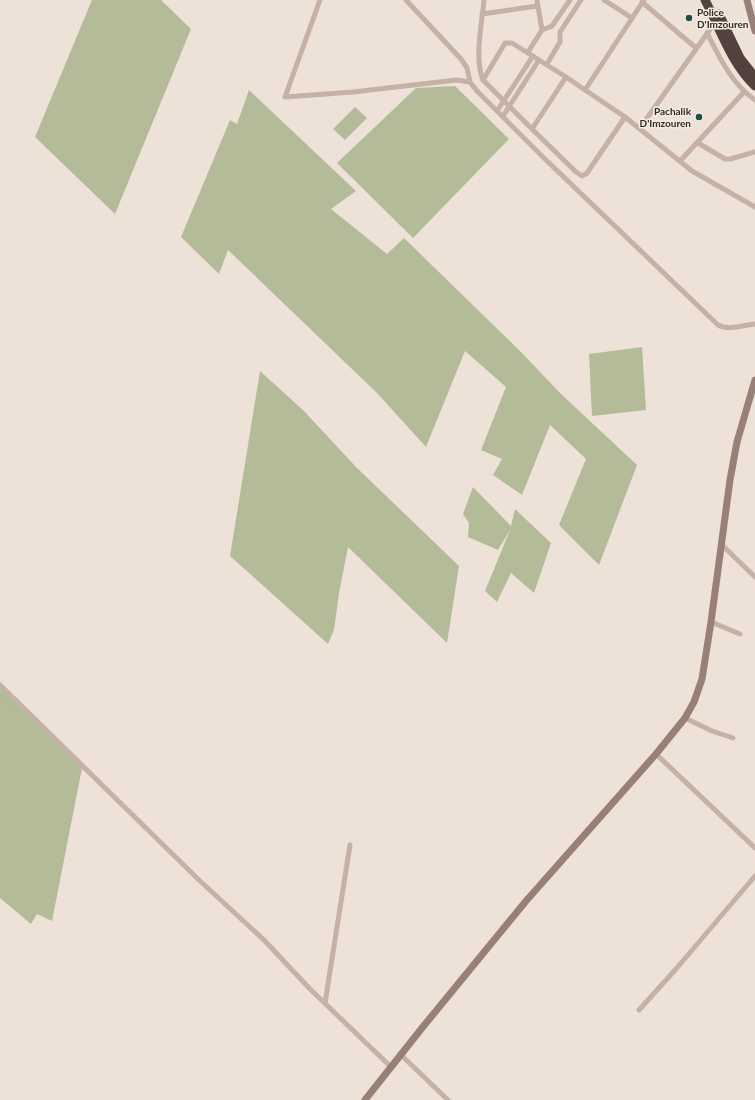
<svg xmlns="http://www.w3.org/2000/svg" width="755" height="1100" font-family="Lato,sans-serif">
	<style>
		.green { fill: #b3bb99 }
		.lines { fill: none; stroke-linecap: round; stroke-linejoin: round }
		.street { stroke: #c5b1a5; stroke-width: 5 }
		.secondary { stroke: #988077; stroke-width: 7 }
		.highway { stroke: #51423d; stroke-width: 9 }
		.poi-dot { fill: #1f4f4d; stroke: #f6ece3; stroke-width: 1.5 }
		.labels { text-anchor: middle; stroke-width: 3; stroke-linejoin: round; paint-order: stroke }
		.poi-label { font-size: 10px; font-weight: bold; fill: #312826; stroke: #f6ece3; text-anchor: start }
	</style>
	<rect width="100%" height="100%" fill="#eee2d8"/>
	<g class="green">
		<path d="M92,0H161L191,29L115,214L35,137Z"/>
		<path d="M455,86L509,139L413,238L337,163L416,88Z"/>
		<path d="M249,90L356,191L331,209L387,254L404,238L520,351L561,394L637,465L599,565L559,525L586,459L550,425L522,495L493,475L502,459L481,450L506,387L465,351L426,447L377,393L228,250L219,274L181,237L230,120L237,124Z"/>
		<path d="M355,107L367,118L345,140L333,129Z"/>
		<path d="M642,347L646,410L592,416L589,354Z"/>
		<path d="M260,371L304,411L356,467L459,566L447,643L348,547L339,593L334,630L328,644L230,556Z"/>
		<path d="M473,487L511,526L515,509L551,543L534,593L511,573L497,602L485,591L510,530L498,550L468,537L469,523L463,514Z"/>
		<path d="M0,682L83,763L52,921L37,914L31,924L0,898Z"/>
	</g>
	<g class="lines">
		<g class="street">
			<path d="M320,0L285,97L353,92L456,80L470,82"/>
			<path d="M406,0L461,59L467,68L470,82L477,91L546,160L718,325C728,331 744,325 755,324"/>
			<path d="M484,0C482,24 474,58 483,80L532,129L566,77"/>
			<path d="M537,0L542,30"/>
			<path d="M604,0L632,18"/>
			<path d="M642,2L696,48"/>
			<path d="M482,14L537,6"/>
			<path d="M707,33C720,58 731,83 755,100"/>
			<path d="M528,52L542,30L552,26L570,0"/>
			<path d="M547,64L560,42V32L581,0"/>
			<path d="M483,80L505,43H512L566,77L625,117L692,171L755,207"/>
			<path d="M585,90L644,0"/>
			<path d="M497,111L533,56"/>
			<path d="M503,116L539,60"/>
			<path d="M640,128L716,21"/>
			<path d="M532,129L575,171L582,176L587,173L625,117"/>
			<path d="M698,143L725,159H730L755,152"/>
			<path d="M680,161L744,92"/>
			<path d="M721,544L755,577"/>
			<path d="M711,622L740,634"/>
			<path d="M0,685L199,880L264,940L310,989L391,1067"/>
			<path d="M685,718L712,731L733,738"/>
			<path d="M656,754L755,848"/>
			<path d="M325,1003L350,845"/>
			<path d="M639,1010L676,969L755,876"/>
			<path d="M400,1054L448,1100"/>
		</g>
		<g class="secondary">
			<path d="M747,0L755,31"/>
			<path d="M365,1100L422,1028L526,901L656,754L685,718L694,702L702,679L711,622L730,480L737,442L755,380"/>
		</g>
		<g class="highway">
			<path d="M705,0C720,29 731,63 755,86"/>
			<path d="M719,14L740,58L755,77"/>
		</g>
	</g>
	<g class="poi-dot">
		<circle cx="689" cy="18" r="4"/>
		<circle cx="699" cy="117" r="4"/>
	</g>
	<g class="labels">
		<g class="poi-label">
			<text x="697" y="16">Police<tspan x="697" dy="12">D'Imzouren</tspan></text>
			<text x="691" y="115" text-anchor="end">Pachalik<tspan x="691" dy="12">D'Imzouren</tspan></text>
		</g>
	</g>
</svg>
